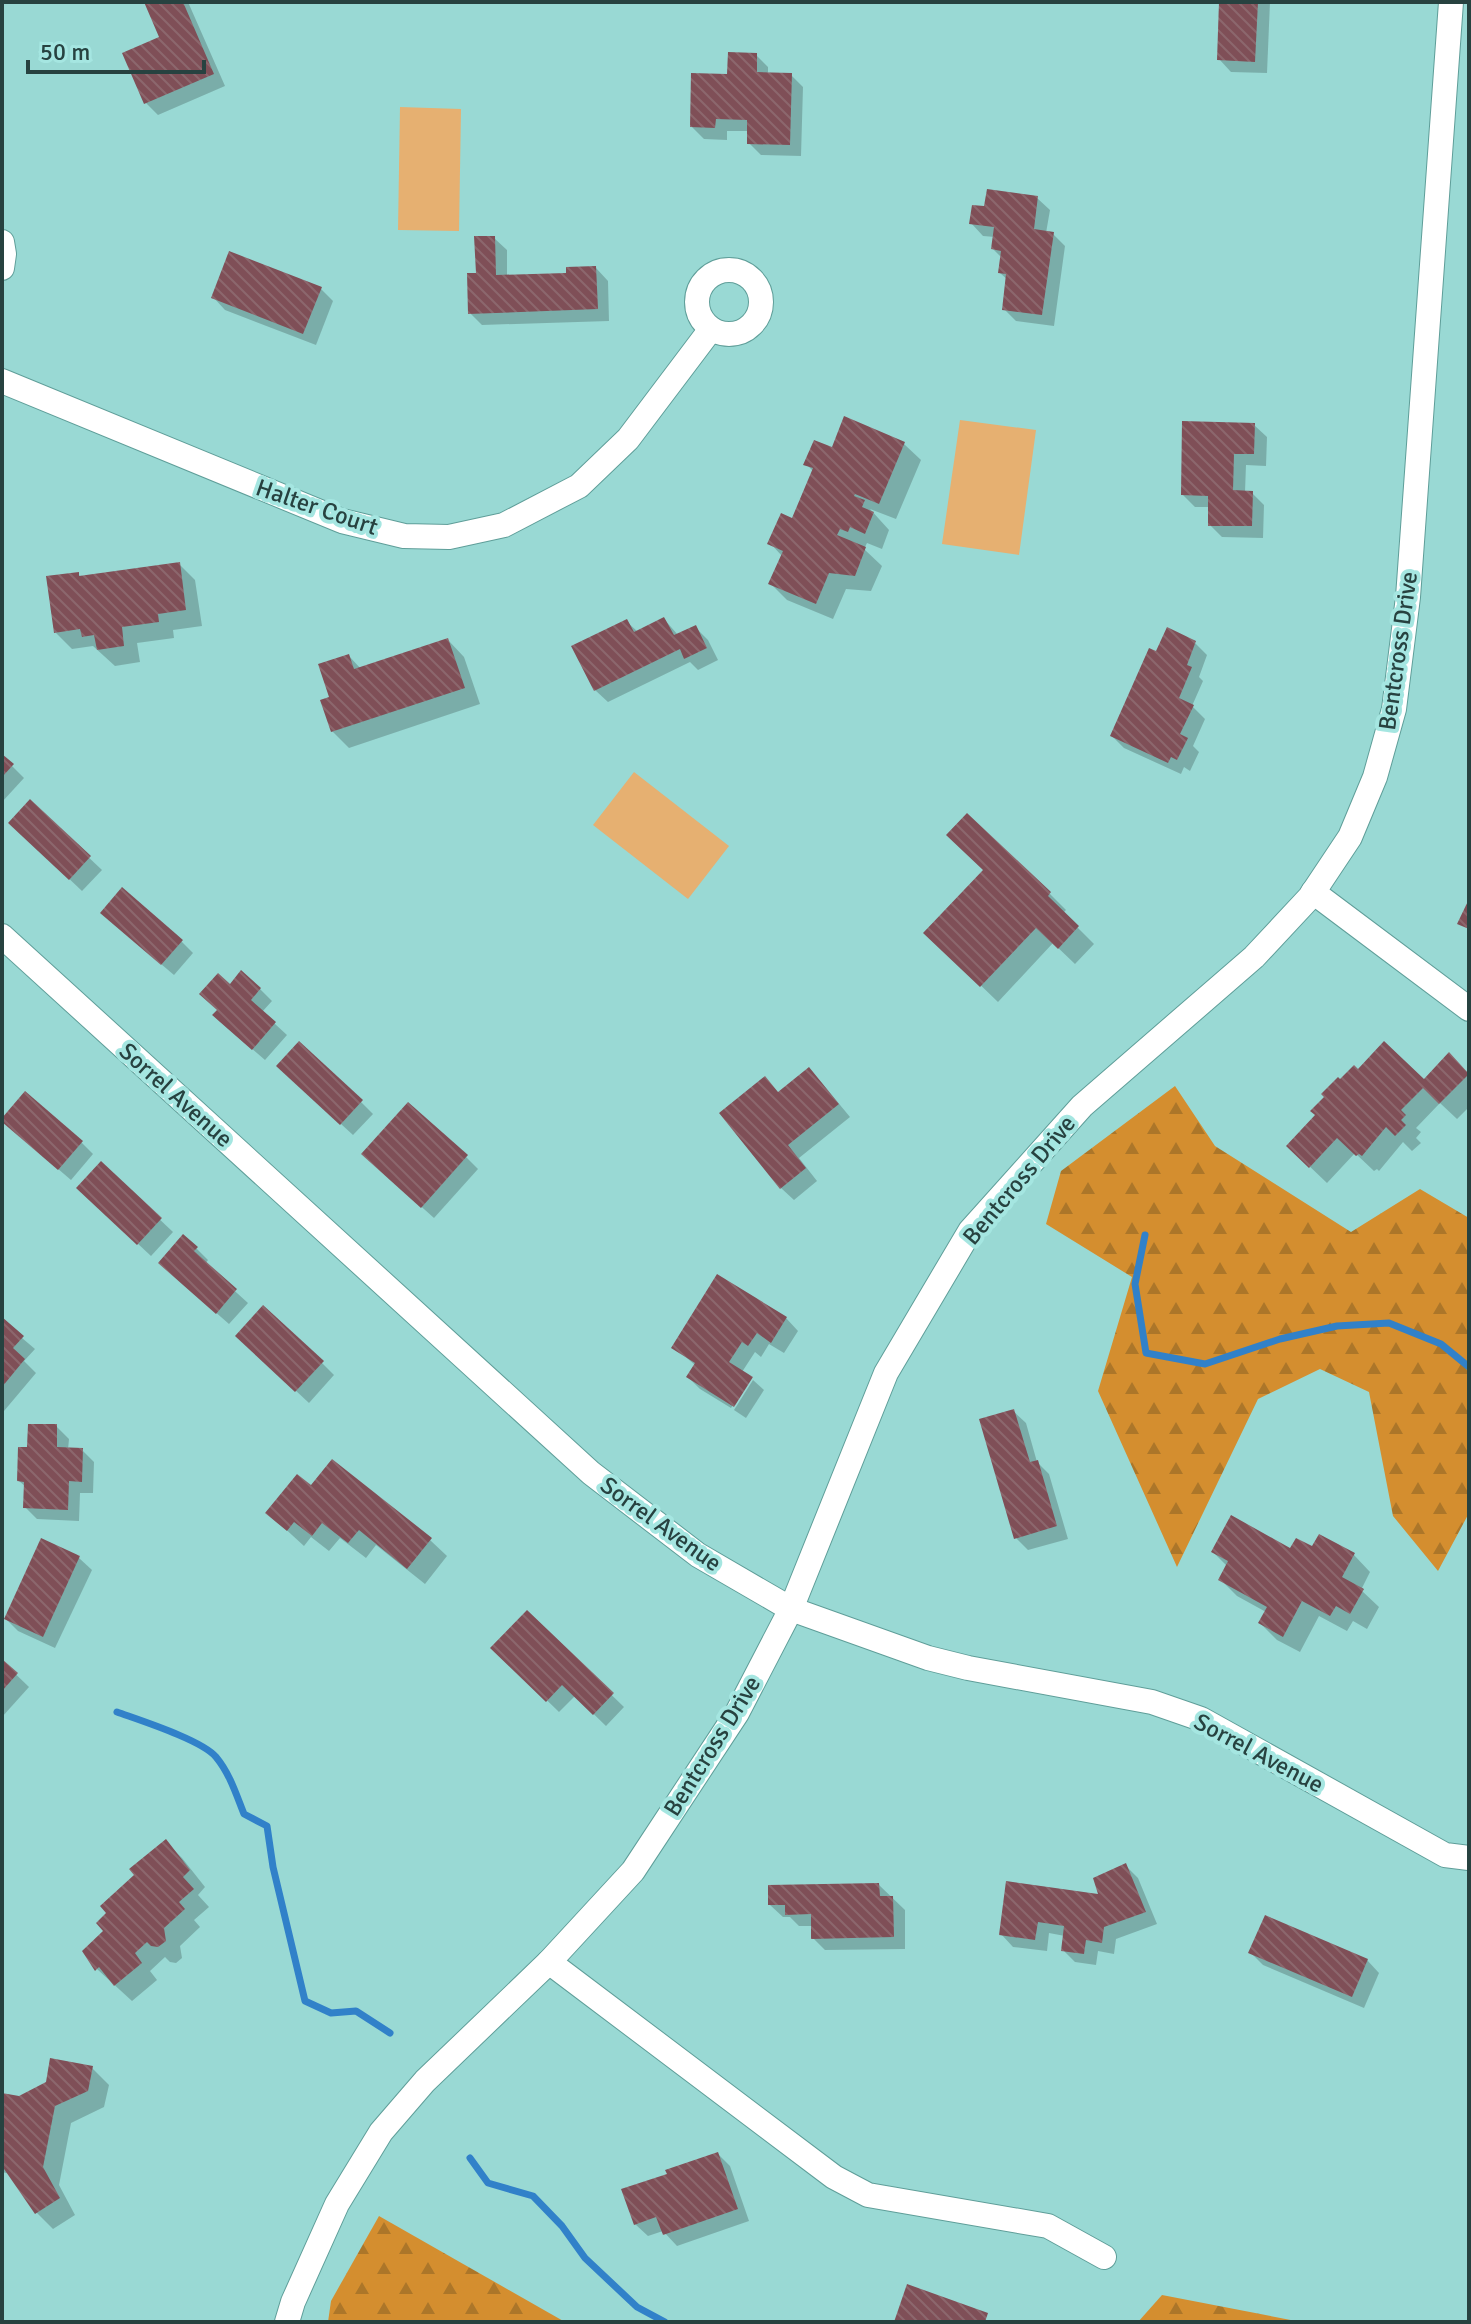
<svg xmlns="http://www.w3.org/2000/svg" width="1471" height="2324" font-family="Signika,sans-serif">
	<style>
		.grass { fill: #e6b071 }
		.forest { fill: url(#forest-firs) }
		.shadow { fill: #0003 }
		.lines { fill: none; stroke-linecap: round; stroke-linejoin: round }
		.stream { stroke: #3181c9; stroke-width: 7 }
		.building { fill: url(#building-back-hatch) }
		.minor-casing { stroke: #5f9e99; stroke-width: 26 }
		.minor { stroke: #fff; stroke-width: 24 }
		.labels { text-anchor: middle; stroke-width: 8; stroke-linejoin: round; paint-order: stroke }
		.street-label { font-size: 24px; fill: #274240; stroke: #a5e6e1 }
	</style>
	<defs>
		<pattern id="forest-firs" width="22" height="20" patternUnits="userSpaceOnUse" patternTransform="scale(2)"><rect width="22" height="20" fill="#d48e2f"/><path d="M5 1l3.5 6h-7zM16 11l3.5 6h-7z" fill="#ac7629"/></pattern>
		<pattern id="building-back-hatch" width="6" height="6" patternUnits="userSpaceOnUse" patternTransform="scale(2)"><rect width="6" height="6" fill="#7f4f57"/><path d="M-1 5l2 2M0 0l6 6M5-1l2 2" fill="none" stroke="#8c676d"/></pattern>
	</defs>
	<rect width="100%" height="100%" fill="#99d9d4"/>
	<g class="grass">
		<path d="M400,107L461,109L459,231L398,230Z"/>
		<path d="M960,420L1036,430L1019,555L942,544Z"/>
		<path d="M634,772L729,846L688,899L593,825Z"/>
	</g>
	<g class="forest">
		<path d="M1175,1086L1215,1146L1351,1232L1420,1189L1469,1218V1513L1438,1571L1393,1516L1369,1392L1320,1369L1258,1399L1177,1567L1098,1391L1132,1277L1046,1224L1061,1171Z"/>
		<path d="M379,2216L565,2322H328L331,2301Z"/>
		<path d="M1162,2295L1301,2322H1138Z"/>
	</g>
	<g class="shadow">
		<path d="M146,2H188L225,86L158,115L146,103L161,38Z"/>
		<path d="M1221,2H1270L1267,73L1231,72L1219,59Z"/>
		<path d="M756,55L768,67V74L791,75L803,87L801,156L761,155L749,143V131H727V140L704,139L692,127L729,76Z"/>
		<path d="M1037,198L1050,210L1046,233L1053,234L1065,246L1054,326L1016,321L1004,309L1008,280L1000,273L1002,258L993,249L995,237L983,236L971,223L986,209Z"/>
		<path d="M494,238L507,250V277L568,275L596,268L608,281L609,321L482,325L470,313L478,275Z"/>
		<path d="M321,289L333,301L316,345L225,310L213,297Z"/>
		<path d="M1254,425L1267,437L1266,466L1246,465L1245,492L1252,493L1264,505L1263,538L1222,537L1210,525V507H1195L1183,495Z"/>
		<path d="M904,444L921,460L896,519L870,509L889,530L882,549L867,543L864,549L882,566L871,591L846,589L833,619L787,600L771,584L782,556L770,543L793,520L814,472L806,464L833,450Z"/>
		<path d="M179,564L195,580L202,626L173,630L174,638L137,643L140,662L115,666L93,646L72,649L55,632L78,574L81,577Z"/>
		<path d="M664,619L678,635L695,627L708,640L718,660L698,670L690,662L608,702L595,690L626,621L638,632Z"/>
		<path d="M448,640L464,657L480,704L349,748L332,731V698L349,656L361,669Z"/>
		<path d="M1195,643L1207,655L1199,677L1203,681L1192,706L1205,719L1193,746L1199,752L1190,771L1184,767L1181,774L1124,748L1112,736L1157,654Z"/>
		<path d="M2,756L24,778L2,802Z"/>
		<path d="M30,802L102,870L82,891L23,835Z"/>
		<path d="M985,871L1050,894L1066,910L1063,913L1094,944L1075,964L1053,943L998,1002L943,949Z"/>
		<path d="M115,925L181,941L193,953L174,975Z"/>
		<path d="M230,986L260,989L272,1001L262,1012L287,1035L265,1060L227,1027Z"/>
		<path d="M1449,1055L1469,1074V1107L1457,1119L1440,1103L1416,1128L1421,1132L1416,1138L1421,1143L1412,1151L1403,1142L1379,1171L1377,1169L1374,1171L1355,1153L1327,1183L1305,1162L1317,1115L1341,1082L1358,1072L1424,1081Z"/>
		<path d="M291,1078L361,1102L373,1114L353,1135Z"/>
		<path d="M821,1082L850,1117L799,1158L817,1181L794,1200L781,1188L779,1094Z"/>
		<path d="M15,1132L81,1142L93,1154L71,1180Z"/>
		<path d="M466,1157L478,1169L434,1218L376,1166Z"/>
		<path d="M101,1164L173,1232L151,1256L91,1200Z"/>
		<path d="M196,1248L208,1260L205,1264L248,1303L229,1324L173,1275Z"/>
		<path d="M786,1318L798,1331L784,1353L769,1344L761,1357L755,1352L742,1372L750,1378L731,1408L700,1389L688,1377L695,1365L674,1347Z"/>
		<path d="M2,1321L35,1349L24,1361L36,1373L4,1411L2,1409Z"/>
		<path d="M250,1348L322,1363L334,1375L309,1403Z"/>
		<path d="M753,1380L764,1390L746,1418L734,1410Z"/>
		<path d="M1013,1411L1026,1423L1037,1462L1049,1474L1068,1539L1028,1550L1016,1538Z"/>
		<path d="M56,1426L69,1439L68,1450H82L94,1462L93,1493H80L79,1521L37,1519L25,1507L26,1487L19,1481L29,1449Z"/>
		<path d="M312,1488L430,1540L447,1556L425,1584L376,1545L366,1558L340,1538L329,1551L311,1537L304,1546L268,1513Z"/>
		<path d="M1320,1537L1354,1555L1370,1572L1361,1590L1379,1607L1367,1629L1353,1621L1347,1631L1319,1616L1300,1652L1277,1640L1260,1623L1266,1612L1237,1596L1220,1579L1227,1566L1213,1552L1313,1549Z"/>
		<path d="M42,1541L79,1558L92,1570L55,1648L18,1631L6,1619Z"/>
		<path d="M527,1613L624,1707L606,1726L575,1696L559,1712L493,1648Z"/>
		<path d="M2,1661L29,1687L2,1717Z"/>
		<path d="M166,1842L182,1858L205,1887L198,1895L209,1907L194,1920L200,1927L180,1946L182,1958L176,1963L170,1962L165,1957L150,1971L157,1980L132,2001L97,1969L84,1951L106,1931L137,1875Z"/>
		<path d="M1126,1866L1138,1878L1157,1924L1116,1939L1114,1954L1098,1951L1096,1965L1075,1962L1063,1950L1065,1936L1049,1933L1047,1951L1013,1947L1001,1934L1100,1897Z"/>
		<path d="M879,1885L905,1910V1949L825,1950L813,1938V1926H799L790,1917H783L770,1905Z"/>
		<path d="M1251,1953L1367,1960L1379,1973L1364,2008L1263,1965Z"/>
		<path d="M92,2068L109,2085L104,2107L71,2123L59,2185L75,2215L53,2229L36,2212L10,2174L2,2172V2095L19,2098Z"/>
		<path d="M718,2154L730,2166L749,2221L677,2246L663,2231L648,2236L635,2224L669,2175Z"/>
	</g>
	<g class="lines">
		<g class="stream">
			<path d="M1145,1235L1135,1284L1146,1353L1205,1364L1280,1339L1337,1326L1389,1323L1441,1344L1469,1367"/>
			<path d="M117,1712C139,1720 202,1740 216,1757C230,1774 236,1794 244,1814L267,1826L273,1867L305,2001L331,2013L356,2011L390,2033"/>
			<path d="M470,2158L488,2183L533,2196L562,2226L585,2258L637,2307L665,2322"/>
		</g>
	</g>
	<g class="building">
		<path d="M144,2H183L214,74L144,104L122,53L159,37Z"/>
		<path d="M1219,2H1258L1255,62L1217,60Z"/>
		<path d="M728,52L757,53V72L792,73L790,145L747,144V120L716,119L715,128L690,127L691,73L727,74Z"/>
		<path d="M987,189L1038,196L1034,229L1054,232L1042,315L1002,310L1006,274L998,273L1001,251L991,249L994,227L969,224L972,205L984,206Z"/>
		<path d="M474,236H495L496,275L566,273V267L596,266L598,309L468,314L467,273H476Z"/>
		<path d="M229,251L322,287L303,334L211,298Z"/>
		<path d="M844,416L905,442L879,504L855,494L854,496L865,500L862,507L874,512L865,534L850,527L848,532L840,529L837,535L866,547L855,576L829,573L816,604L768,584L783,551L767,544L781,513L792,518L813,468L803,465L814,440L832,447Z"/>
		<path d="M1182,421L1255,423L1254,454H1234L1233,490L1253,491L1252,526H1208V496L1181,495Z"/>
		<path d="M180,562L186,610L158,614L159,622L122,627L124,646L97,650L94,635L82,637L80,629L54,633L46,576L79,572V576Z"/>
		<path d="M664,617L674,635L696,625L707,648L684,659L680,649L594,691L571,646L627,619L634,632Z"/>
		<path d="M1167,627L1196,641L1187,665L1192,667L1179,698L1194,705L1180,734L1188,738L1177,760L1171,757L1168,763L1110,736L1149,648L1156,651Z"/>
		<path d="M448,638L465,688L331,732L320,700L329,697L318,664L349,654L354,669Z"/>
		<path d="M2,754L14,764L2,777Z"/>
		<path d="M30,799L91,856L69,880L8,823Z"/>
		<path d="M967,813L1051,892L1048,896L1079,926L1058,949L1036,928L980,987L923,933L983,870L946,835Z"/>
		<path d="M122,887L183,940L161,965L100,913Z"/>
		<path d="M1469,899V929L1457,924Z"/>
		<path d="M241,970L261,988L251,1000L276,1022L252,1050L212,1015L217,1010L199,994L218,973L230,984Z"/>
		<path d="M299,1041L363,1100L340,1125L276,1066Z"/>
		<path d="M1384,1041L1424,1079L1449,1052L1469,1074L1439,1104L1423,1088L1401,1110L1406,1115L1401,1120L1406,1125L1395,1136L1386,1127L1362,1156L1359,1154L1356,1156L1337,1138L1309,1168L1286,1146L1315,1115L1310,1111L1324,1097L1321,1094L1338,1077L1340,1079L1354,1065L1358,1069Z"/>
		<path d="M809,1067L839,1104L788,1145L806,1168L780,1189L719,1113L765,1076L778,1092Z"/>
		<path d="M25,1091L83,1141L58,1170L2,1122V1118Z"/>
		<path d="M408,1102L468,1155L421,1208L361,1154Z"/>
		<path d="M101,1161L162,1218L137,1245L76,1188Z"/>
		<path d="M183,1234L198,1247L194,1251L237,1289L216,1314L158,1263Z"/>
		<path d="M717,1274L787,1317L771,1343L757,1333L748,1346L742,1342L729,1362L753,1377L734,1407L686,1377L695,1363L671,1348Z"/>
		<path d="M263,1305L324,1361L295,1392L235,1336Z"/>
		<path d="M2,1317L24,1336L13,1348L25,1359L2,1387Z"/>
		<path d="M1014,1409L1030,1462L1038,1460L1057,1526L1014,1539L979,1419Z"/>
		<path d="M28,1424H57V1447L83,1448L82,1482L69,1481L68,1510L23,1508L24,1482L17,1481L18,1447H27Z"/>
		<path d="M332,1459L432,1538L407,1569L359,1530L348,1543L322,1523L312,1536L294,1522L287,1531L265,1513L297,1474L311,1485Z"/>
		<path d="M1231,1515L1290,1548L1296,1538L1312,1546L1319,1534L1355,1553L1342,1577L1364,1589L1350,1614L1336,1606L1330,1616L1302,1601L1283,1637L1258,1623L1267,1607L1218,1580L1228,1561L1211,1552Z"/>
		<path d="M41,1538L80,1556L43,1637L4,1619Z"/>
		<path d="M527,1610L614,1693L593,1715L562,1685L546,1702L490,1648Z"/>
		<path d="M2,1659L18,1673L2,1691Z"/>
		<path d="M166,1839L190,1870L183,1877L194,1889L179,1902L185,1909L164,1928L166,1941L158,1947L151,1946L147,1942L135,1953L142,1963L114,1986L99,1967L95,1971L82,1951L103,1931L96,1923L106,1913L100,1906L134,1875L129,1869Z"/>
		<path d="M1126,1863L1146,1912L1104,1927L1102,1943L1086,1940L1084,1954L1061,1951L1064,1926L1038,1922L1035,1940L999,1935L1006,1881L1098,1894L1093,1878Z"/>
		<path d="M879,1883L880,1896H893L894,1937L811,1939V1914L785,1915V1905H768V1885Z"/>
		<path d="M1265,1915L1368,1959L1352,1997L1248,1953Z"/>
		<path d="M50,2058L93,2066L88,2091L55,2106L43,2167L60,2198L35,2214L2,2166V2093L19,2096L46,2082Z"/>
		<path d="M718,2152L738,2209L663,2235L656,2217L634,2225L621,2189L667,2174L665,2170Z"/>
		<path d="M907,2284L988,2313L985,2322H894Z"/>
	</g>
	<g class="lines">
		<defs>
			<g id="minor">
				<path d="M2,242L4,254L2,268"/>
				<circle cx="729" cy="302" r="32"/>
				<path d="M2,381L342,521L404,536L449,537L504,525L579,486L628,439L711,329"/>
				<path d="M1313,892L1469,1009"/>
				<path d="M2,936L591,1473L698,1555L791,1609L928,1658L968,1668L1152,1702L1201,1719L1445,1855L1469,1858"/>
				<path d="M549,1962L834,2177L868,2195L1048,2226L1104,2257"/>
				<path d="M287,2322L293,2302L337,2204L381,2132L425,2081L549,1962L633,1871L737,1713L791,1609L886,1373L970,1231L1082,1106L1254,957L1310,897L1350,837L1375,777L1394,709L1408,597L1451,2"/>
			</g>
		</defs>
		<use href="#minor" class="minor-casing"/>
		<use href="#minor" class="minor"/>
	</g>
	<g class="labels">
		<g class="street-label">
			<text transform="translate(317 507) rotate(19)" y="8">Halter Court</text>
			<text transform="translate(1398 651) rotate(-82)" y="8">Bentcross Drive</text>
			<text transform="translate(176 1095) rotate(42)" y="8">Sorrel Avenue</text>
			<text transform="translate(1019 1180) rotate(-50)" y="8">Bentcross Drive</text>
			<text transform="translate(661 1524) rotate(36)" y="8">Sorrel Avenue</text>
			<text transform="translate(712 1746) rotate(-58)" y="8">Bentcross Drive</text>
			<text transform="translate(1259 1753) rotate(28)" y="8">Sorrel Avenue</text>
		</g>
	</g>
	<rect width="1471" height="2324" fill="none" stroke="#274240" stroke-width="8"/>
	<path d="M28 60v12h176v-12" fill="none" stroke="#274240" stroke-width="4"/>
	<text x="40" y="60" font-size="24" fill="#274240" stroke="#a5e6e1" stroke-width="6" paint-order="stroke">50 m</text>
</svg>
